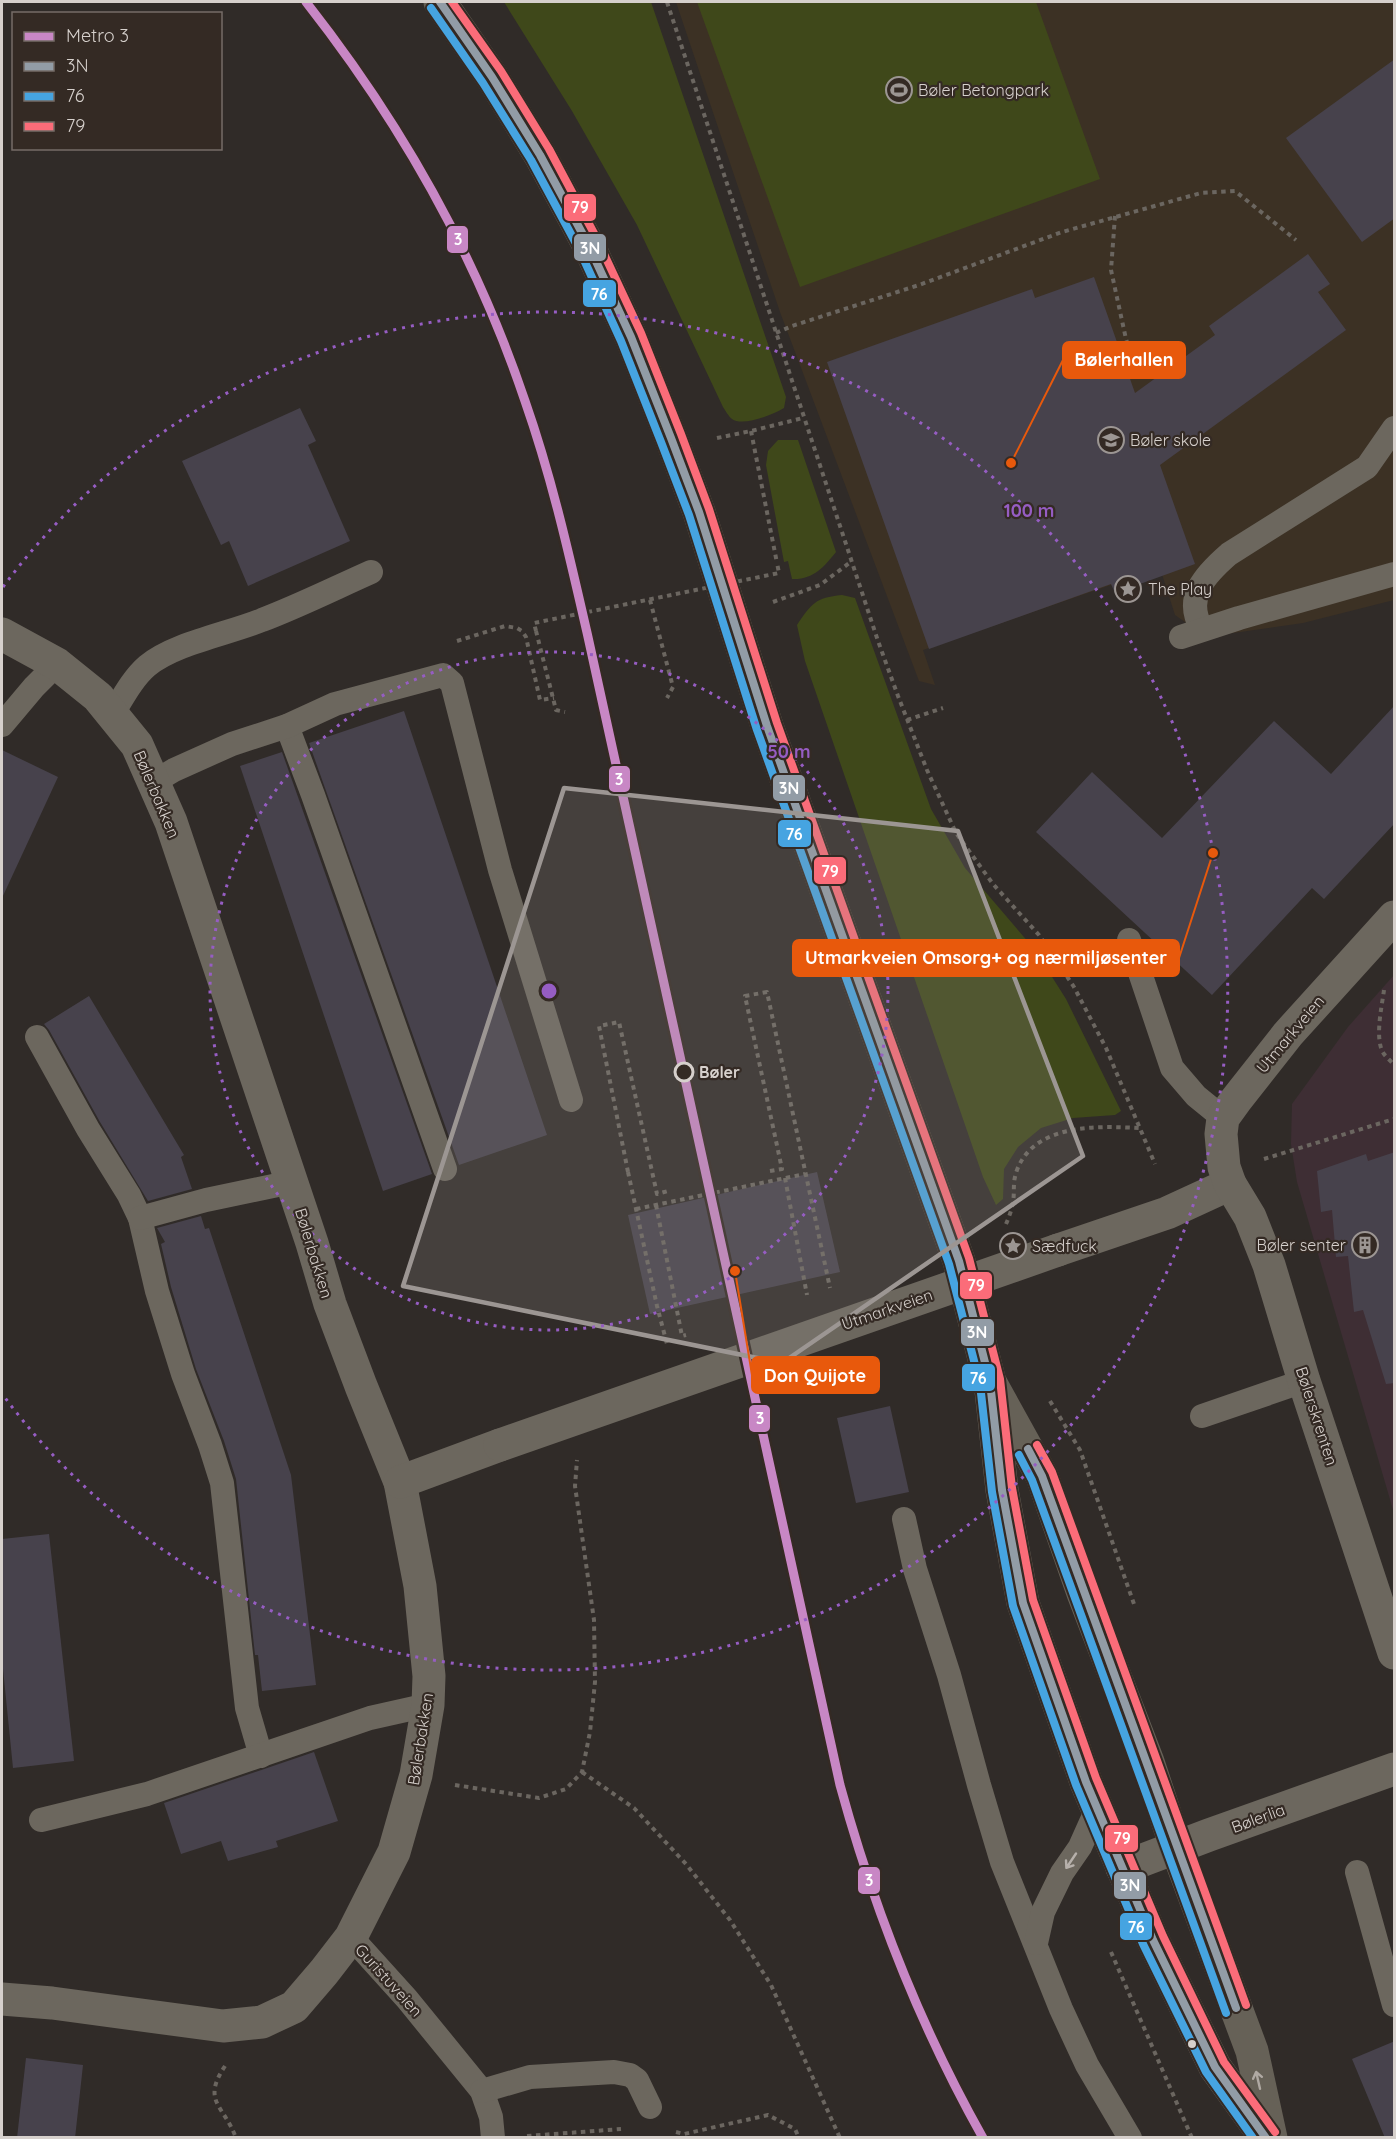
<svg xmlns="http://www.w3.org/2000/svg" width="1396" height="2139" font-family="Quicksand,sans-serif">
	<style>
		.commercial { fill: #3e2e34 }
		.education { fill: #3c3124 }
		.green { fill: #3f481a }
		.building { fill: #47424c }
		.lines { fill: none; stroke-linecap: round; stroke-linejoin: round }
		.path { stroke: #6b6660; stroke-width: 4; stroke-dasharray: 4.5 4.5; stroke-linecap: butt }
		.service { stroke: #6c675e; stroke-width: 24 }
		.minor { stroke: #6c675e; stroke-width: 33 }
		.tertiary { stroke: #6c675e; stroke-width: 33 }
		.secondary { stroke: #666157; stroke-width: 33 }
		.path-bridge { stroke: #6b6660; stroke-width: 4; stroke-dasharray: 4.5 4.5; stroke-linecap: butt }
		.minor-bridge { stroke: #6c675e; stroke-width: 33 }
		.bus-1-casing { stroke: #342a24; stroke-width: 12 }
		.bus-2-casing { stroke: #342a24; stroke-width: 12 }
		.bus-3-casing { stroke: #342a24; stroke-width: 12 }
		.bus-1 { stroke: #929ca6; stroke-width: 8 }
		.bus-2 { stroke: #46a4e1; stroke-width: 8 }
		.bus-3 { stroke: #fb6c79; stroke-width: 8 }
		.metro-1-casing { stroke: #342a24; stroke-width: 14 }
		.metro-1 { stroke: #c887c5; stroke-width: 9 }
		.oneway { stroke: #b6b0ab }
		.oneway2 { stroke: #afa9a3 }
		.marked { fill: #9c9693; fill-opacity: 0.2; stroke: #9c9693; stroke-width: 4.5; stroke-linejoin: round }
		.ring { fill: none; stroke: #965dc3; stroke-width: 3; stroke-dasharray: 3 6 }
		.stop-dot { fill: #342a24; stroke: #d6d0cc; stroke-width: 3 }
		.bus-dot { fill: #d6d0cc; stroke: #342a24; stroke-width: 2 }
		.labels { text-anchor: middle; stroke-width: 4.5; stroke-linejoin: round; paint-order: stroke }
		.poi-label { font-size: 16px; fill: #d6d0cc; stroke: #342a24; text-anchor: start }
		.street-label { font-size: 16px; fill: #d6d0cc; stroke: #342a24 }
		.stop-label { font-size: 16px; font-weight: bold; fill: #d6d0cc; stroke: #342a24; text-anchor: start }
		.centre { fill: #965dc3; stroke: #342a24; stroke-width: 3 }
		.ring-label { font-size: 18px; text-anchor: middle; font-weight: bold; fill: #965dc3; stroke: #342a24; stroke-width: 4.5; stroke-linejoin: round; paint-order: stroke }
		.leader { fill: none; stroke: #e8590c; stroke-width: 2 }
		.callout-dot { fill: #e8590c; stroke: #342a24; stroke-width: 2 }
		.callout { fill: #e8590c; stroke: #e8590c; stroke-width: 2 }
		.callout-label { font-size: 18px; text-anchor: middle; font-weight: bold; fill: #fff }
		.line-badge { stroke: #342a24; stroke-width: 2 }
		.badge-label { font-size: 16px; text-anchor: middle; font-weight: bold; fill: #fff }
	</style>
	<rect width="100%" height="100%" fill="#302b28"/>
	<path class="commercial" d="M1394,975V1513L1297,1182L1291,1144L1292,1104L1348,1027Z"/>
	<path class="education" d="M676,2H1394V600L1303,623L1219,635L1195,629L1175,615L1160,568L923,650L935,685L919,681L780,312Z"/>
	<g class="green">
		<path d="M504,2H651L786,397L784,408C774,414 743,427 732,419C729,417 725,410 723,407L637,225L572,111Z"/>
		<path d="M697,2H1036L1100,179L800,287Z"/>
		<path d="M778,440H798L836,552C824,567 813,580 792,579L788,561L784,562L766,465L768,451Z"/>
		<path d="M842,595L855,598L931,809L965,868L1035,950L1066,999L1121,1111L1115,1115L1073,1118L1041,1128L1018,1147L1004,1169L1003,1199L996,1205L983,1177L805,661L797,625C812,603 815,598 842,595Z"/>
	</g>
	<g class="building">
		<path d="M1395,59V218L1362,242L1286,138Z"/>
		<path d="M1308,254L1330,284L1318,292L1346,330L1160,465L1195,564L1115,593L1111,584L929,649L827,362L1032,289L1035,298L1094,277L1135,393L1215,335L1209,326Z"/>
		<path d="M300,408L316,441L308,445L350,541L248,586L229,541L221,545L182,461Z"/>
		<path d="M1395,705V823L1324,899L1312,888L1212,995L1036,832L1092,772L1162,838L1274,721L1331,774Z"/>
		<path d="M404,711L547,1135L459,1165L309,743Z"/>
		<path d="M2,750L58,777L2,898Z"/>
		<path d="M282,752L432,1174L383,1191L240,766Z"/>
		<path d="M89,996L184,1155L181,1157L192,1189L148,1201L100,1122L49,1030L44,1024Z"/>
		<path d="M1395,1152V1383L1386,1384L1363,1310L1354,1312L1348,1256L1336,1257L1332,1210L1321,1212L1317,1171L1366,1154L1368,1161Z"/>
		<path d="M817,1172L840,1272L650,1314L628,1215Z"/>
		<path d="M201,1216L205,1229L209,1228L291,1475L316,1685L262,1691L258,1655H255L236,1479L224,1441L196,1369L171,1287L161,1244L165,1242L157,1228Z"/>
		<path d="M890,1406L909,1492L856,1503L837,1418Z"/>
		<path d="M49,1534L74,1761L13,1768L2,1659V1539Z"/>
		<path d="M314,1752L338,1821L276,1841L278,1847L228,1861L221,1841L181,1854L164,1803Z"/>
		<path d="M1395,2041V2138H1385L1352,2059Z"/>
		<path d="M26,2058L83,2065L75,2138H17Z"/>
	</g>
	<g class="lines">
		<g class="path">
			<path d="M667,2L878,641L898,696L927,770L956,833L993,884L1039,935L1074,987L1106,1048L1155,1164"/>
			<path d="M1115,216L1111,270L1126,339L1136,371"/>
			<path d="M776,333L792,326L919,285L1062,232L1201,193L1235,191L1296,240"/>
			<path d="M751,431L777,563"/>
			<path d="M717,438L751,431L803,418"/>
			<path d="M650,600L673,687L667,698"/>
			<path d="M773,602L820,585L852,561"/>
			<path d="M536,631L556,710L565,712"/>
			<path d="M457,641L505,626L517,628L522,631L526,637L540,700L554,698"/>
			<path d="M907,720L943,708"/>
			<path d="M1384,990C1382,1006 1374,1040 1384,1054C1387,1058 1391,1061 1394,1065"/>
			<path d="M1264,1159L1394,1119"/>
			<path d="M770,1171L782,1169L745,996L767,992L830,1288"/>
			<path d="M628,1172L599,1026L619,1022L657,1194L668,1191"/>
			<path d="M785,1178L807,1295"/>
			<path d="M656,1205L682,1336L686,1335"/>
			<path d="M636,1209L805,1174"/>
			<path d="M1006,1224C1009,1217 1012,1209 1013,1202C1015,1190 1012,1184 1017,1170C1035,1123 1098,1126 1139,1128"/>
			<path d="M1050,1401L1080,1450L1134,1604"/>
			<path d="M582,1772L634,1808L686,1864L730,1920L771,1985L840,2138"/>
			<path d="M455,1785L539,1798L566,1789L582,1772L590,1732L595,1682L594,1620L575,1486L577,1460"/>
			<path d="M1111,1952L1192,2138"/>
			<path d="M225,2066C201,2102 224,2105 236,2138"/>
			<path d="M676,2132L684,2134L768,2115L795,2129L799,2138"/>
			<path d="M527,2136L621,2129"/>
		</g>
		<g class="service">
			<path d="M1202,629C1183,597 1206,574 1229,554L1367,467L1394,428"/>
			<path d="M1181,637L1239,618L1394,574"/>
			<path d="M112,715C122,699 132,679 147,666C175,643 228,634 262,620C299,606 335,588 371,572"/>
			<path d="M2,725L34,687L57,664"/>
			<path d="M287,726L313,795L445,1169"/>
			<path d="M154,782L174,770L232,744L287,726L335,704L443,675L452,683L500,870L571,1100"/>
			<path d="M1129,940L1172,1068L1196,1096L1223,1118"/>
			<path d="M37,1037L88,1129L129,1195L140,1218L157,1291L183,1374L210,1445L222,1483L247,1708L261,1756"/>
			<path d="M140,1218L206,1200L292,1182"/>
			<path d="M1202,1416L1304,1381"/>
			<path d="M904,1519L915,1569L949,1675L979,1785L1002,1862L1061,2009L1087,2065L1130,2138"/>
			<path d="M41,1820L147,1794L370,1718L428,1705"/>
			<path d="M1357,1872L1394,2005"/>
			<path d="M351,1937L407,1999L482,2091L491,2117L493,2138"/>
			<path d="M1036,1943L1043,1912L1062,1873L1080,1847L1097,1809"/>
			<path d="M482,2091L530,2077L614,2072L630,2075L637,2080L650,2107"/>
		</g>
		<g class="minor">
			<path d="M2,634L57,664L98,697L137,745L171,822L312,1243L330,1304L361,1386L400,1482L420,1586L429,1676L428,1705L416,1775L394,1852L351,1937L324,1972L294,2007L262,2022L223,2026L52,2003L2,1999"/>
			<path d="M1058,1250L1167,1213L1230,1184"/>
			<path d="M990,1382L1002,1490L1023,1603L1086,1782L1153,1940L1215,2067L1266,2138"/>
			<path d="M400,1482L500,1445"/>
		</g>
		<g class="tertiary">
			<path d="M1394,917L1288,1034L1236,1100L1223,1118L1221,1134L1224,1167L1230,1184L1250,1217L1269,1265L1304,1381L1394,1653"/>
			<path d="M1122,1868L1209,1835L1394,1769"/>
		</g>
		<path class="secondary" d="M440,2L492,77L540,155L588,244L631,337L671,438L699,512L767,726L959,1261L990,1382L1042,1476L1083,1593L1148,1762L1176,1847L1252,2051L1271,2138"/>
		<g class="path-bridge">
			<path d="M536,631L534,623L779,573L777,563"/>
			<path d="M628,1172L657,1306L667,1344"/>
		</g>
		<path class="minor-bridge" d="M500,1445L1058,1250"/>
		<defs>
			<g id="bus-1">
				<path d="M440,2L492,77L540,155L588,244L631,337L671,438L699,512L767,726L959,1261L990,1382L1002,1490L1023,1603L1086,1782L1153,1940L1215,2067L1266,2138"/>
				<path d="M1028,1449L1042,1476L1236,2008"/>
			</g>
			<g id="bus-2">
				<path d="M431,8L483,83L531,160L579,249L621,341L661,442L689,515L757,730L949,1264L980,1384L992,1492L1013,1606L1076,1785L1143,1944L1206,2072L1253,2138"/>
				<path d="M1019,1455L1032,1480L1226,2013"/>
			</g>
			<g id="bus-3">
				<path d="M452,2L501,71L549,149L597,239L641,333L681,434L709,509L777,723L969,1258L1000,1379L1012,1488L1033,1600L1096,1778L1163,1936L1224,2062L1275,2132"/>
				<path d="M1037,1445L1052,1472L1246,2005"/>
			</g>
		</defs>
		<use href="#bus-1" class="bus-1-casing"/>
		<use href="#bus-2" class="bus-2-casing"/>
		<use href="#bus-3" class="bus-3-casing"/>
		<use href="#bus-1" class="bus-1"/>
		<use href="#bus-2" class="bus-2"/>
		<use href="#bus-3" class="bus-3"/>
		<defs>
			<path id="metro-1" d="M306,2C401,123 476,255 525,401C552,478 570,558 588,637L840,1785C874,1909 920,2026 983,2138"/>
		</defs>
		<use href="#metro-1" class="metro-1-casing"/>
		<use href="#metro-1" class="metro-1"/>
	</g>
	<defs><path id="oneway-shaft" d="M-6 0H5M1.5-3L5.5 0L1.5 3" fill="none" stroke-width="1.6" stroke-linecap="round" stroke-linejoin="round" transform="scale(1.5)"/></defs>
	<use class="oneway" href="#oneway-shaft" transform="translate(1071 1861) rotate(124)"/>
	<use class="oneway2" href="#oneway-shaft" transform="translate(1258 2080) rotate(-103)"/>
	<path class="marked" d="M564,788L958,831L1083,1156L782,1363L403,1286Z"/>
	<g class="ring">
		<circle cx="549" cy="991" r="339"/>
		<path d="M3 587A679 679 0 1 1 3 1395"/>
	</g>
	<defs>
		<symbol id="stadium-ring" viewBox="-11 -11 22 22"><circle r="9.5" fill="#342a24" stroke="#9c9693" stroke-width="1.5"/><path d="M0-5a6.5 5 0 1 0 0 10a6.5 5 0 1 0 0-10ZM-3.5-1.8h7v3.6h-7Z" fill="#9c9693"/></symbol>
		<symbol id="school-ring" viewBox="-11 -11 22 22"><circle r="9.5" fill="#342a24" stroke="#9c9693" stroke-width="1.5"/><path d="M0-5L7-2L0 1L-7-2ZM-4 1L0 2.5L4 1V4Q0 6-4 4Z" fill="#9c9693"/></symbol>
		<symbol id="sight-ring" viewBox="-11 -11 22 22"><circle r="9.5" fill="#342a24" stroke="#9c9693" stroke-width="1.5"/><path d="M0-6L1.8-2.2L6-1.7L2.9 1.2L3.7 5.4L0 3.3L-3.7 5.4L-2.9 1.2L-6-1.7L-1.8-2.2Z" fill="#9c9693"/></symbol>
		<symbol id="building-ring" viewBox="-11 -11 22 22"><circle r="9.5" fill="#342a24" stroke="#9c9693" stroke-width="1.5"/><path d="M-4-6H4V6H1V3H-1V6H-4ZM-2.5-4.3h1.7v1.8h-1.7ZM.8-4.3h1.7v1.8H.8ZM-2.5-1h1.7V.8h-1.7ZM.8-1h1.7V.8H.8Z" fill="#9c9693"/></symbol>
	</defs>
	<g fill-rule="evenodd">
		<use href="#stadium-ring" x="884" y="75" width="30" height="30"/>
		<use href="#school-ring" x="1096" y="425" width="30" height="30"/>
		<use href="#sight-ring" x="1113" y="574" width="30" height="30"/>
		<use href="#building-ring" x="1350" y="1230" width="30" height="30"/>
		<use href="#sight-ring" x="998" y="1231" width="30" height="30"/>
	</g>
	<circle class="stop-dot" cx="684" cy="1072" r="9"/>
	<circle class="bus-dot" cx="1192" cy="2044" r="5"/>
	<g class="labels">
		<g class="poi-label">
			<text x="918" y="96">Bøler Betongpark</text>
			<text x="1130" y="446">Bøler skole</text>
			<text x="1148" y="595">The Play</text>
			<text x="1346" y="1251" text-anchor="end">Bøler senter</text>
			<text x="1032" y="1252">Sædfuck</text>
		</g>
		<g class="street-label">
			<text transform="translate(157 794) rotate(67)" y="6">Bølerbakken</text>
			<text transform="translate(1290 1034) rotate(-50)" y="6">Utmarkveien</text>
			<text transform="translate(314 1253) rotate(73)" y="6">Bølerbakken</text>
			<text transform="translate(887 1309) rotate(-19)" y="6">Utmarkveien</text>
			<text transform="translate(1317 1416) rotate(72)" y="6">Bølerskrenten</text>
			<text transform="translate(420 1739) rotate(-81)" y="6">Bølerbakken</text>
			<text transform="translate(1258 1818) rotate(-20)" y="6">Bølerlia</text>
			<text transform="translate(389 1980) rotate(48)" y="6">Guristuveien</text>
		</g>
		<g class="stop-label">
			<text x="699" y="1078">Bøler</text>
		</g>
	</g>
	<circle cx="549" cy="991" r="9" class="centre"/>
	<g class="ring-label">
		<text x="1029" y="517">100 m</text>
		<text x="789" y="758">50 m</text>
	</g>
	<path class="leader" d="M1011 463L1063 360M1213 853L1179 958M735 1271L752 1375"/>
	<g class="callout-dot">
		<circle cx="1011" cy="463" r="6"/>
		<circle cx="1213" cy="853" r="6"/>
		<circle cx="735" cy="1271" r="6"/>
	</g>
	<g class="callout">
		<rect x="1063" y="342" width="122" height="36" rx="6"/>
		<rect x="793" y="940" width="386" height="36" rx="6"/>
		<rect x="752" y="1357" width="127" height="36" rx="6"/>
	</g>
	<g class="callout-label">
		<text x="1124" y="366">Bølerhallen</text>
		<text x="986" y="964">Utmarkveien Omsorg+ og nærmiljøsenter</text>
		<text x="815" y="1382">Don Quijote</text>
	</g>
	<g class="line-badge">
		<rect x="563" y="193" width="34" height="29" rx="6" fill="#fb6c79"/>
		<rect x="446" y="225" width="23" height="29" rx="6" fill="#c887c5"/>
		<rect x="573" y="233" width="34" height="29" rx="6" fill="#929ca6"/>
		<rect x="582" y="279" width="35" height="29" rx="6" fill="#46a4e1"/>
		<rect x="608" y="765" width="23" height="28" rx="6" fill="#c887c5"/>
		<rect x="772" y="774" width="34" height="28" rx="6" fill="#929ca6"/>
		<rect x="777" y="819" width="35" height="29" rx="6" fill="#46a4e1"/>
		<rect x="813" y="856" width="34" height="29" rx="6" fill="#fb6c79"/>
		<rect x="959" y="1271" width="34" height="29" rx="6" fill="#fb6c79"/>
		<rect x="960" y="1318" width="35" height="29" rx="6" fill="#929ca6"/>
		<rect x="961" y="1363" width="35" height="29" rx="6" fill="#46a4e1"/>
		<rect x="748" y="1404" width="23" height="29" rx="6" fill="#c887c5"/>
		<rect x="1104" y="1824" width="35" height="29" rx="6" fill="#fb6c79"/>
		<rect x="857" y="1866" width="24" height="29" rx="6" fill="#c887c5"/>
		<rect x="1113" y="1871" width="34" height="29" rx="6" fill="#929ca6"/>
		<rect x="1119" y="1912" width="34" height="29" rx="6" fill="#46a4e1"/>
	</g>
	<g class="badge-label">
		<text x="580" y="213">79</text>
		<text x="458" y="245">3</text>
		<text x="590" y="254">3N</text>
		<text x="599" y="300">76</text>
		<text x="619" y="785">3</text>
		<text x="789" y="794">3N</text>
		<text x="794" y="840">76</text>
		<text x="830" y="877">79</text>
		<text x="976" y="1291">79</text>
		<text x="977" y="1338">3N</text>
		<text x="978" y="1384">76</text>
		<text x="760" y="1424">3</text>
		<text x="1122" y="1844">79</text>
		<text x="869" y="1886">3</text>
		<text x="1130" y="1891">3N</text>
		<text x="1136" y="1933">76</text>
	</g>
	<rect width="1396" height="2139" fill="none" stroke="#d6d0cc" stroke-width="6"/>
	<rect x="12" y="12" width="210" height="138" fill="#342a24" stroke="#756c67" stroke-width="1.5"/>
	<rect x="24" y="32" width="30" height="9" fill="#c887c5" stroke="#756c67" stroke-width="1.5"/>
	<text x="66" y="42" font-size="18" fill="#d6d0cc">Metro 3</text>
	<rect x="24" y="62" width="30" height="9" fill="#929ca6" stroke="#756c67" stroke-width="1.5"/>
	<text x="66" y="72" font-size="18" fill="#d6d0cc">3N</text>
	<rect x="24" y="92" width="30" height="9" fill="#46a4e1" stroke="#756c67" stroke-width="1.5"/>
	<text x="66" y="102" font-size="18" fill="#d6d0cc">76</text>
	<rect x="24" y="122" width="30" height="9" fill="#fb6c79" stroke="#756c67" stroke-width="1.5"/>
	<text x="66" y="132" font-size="18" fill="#d6d0cc">79</text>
</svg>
